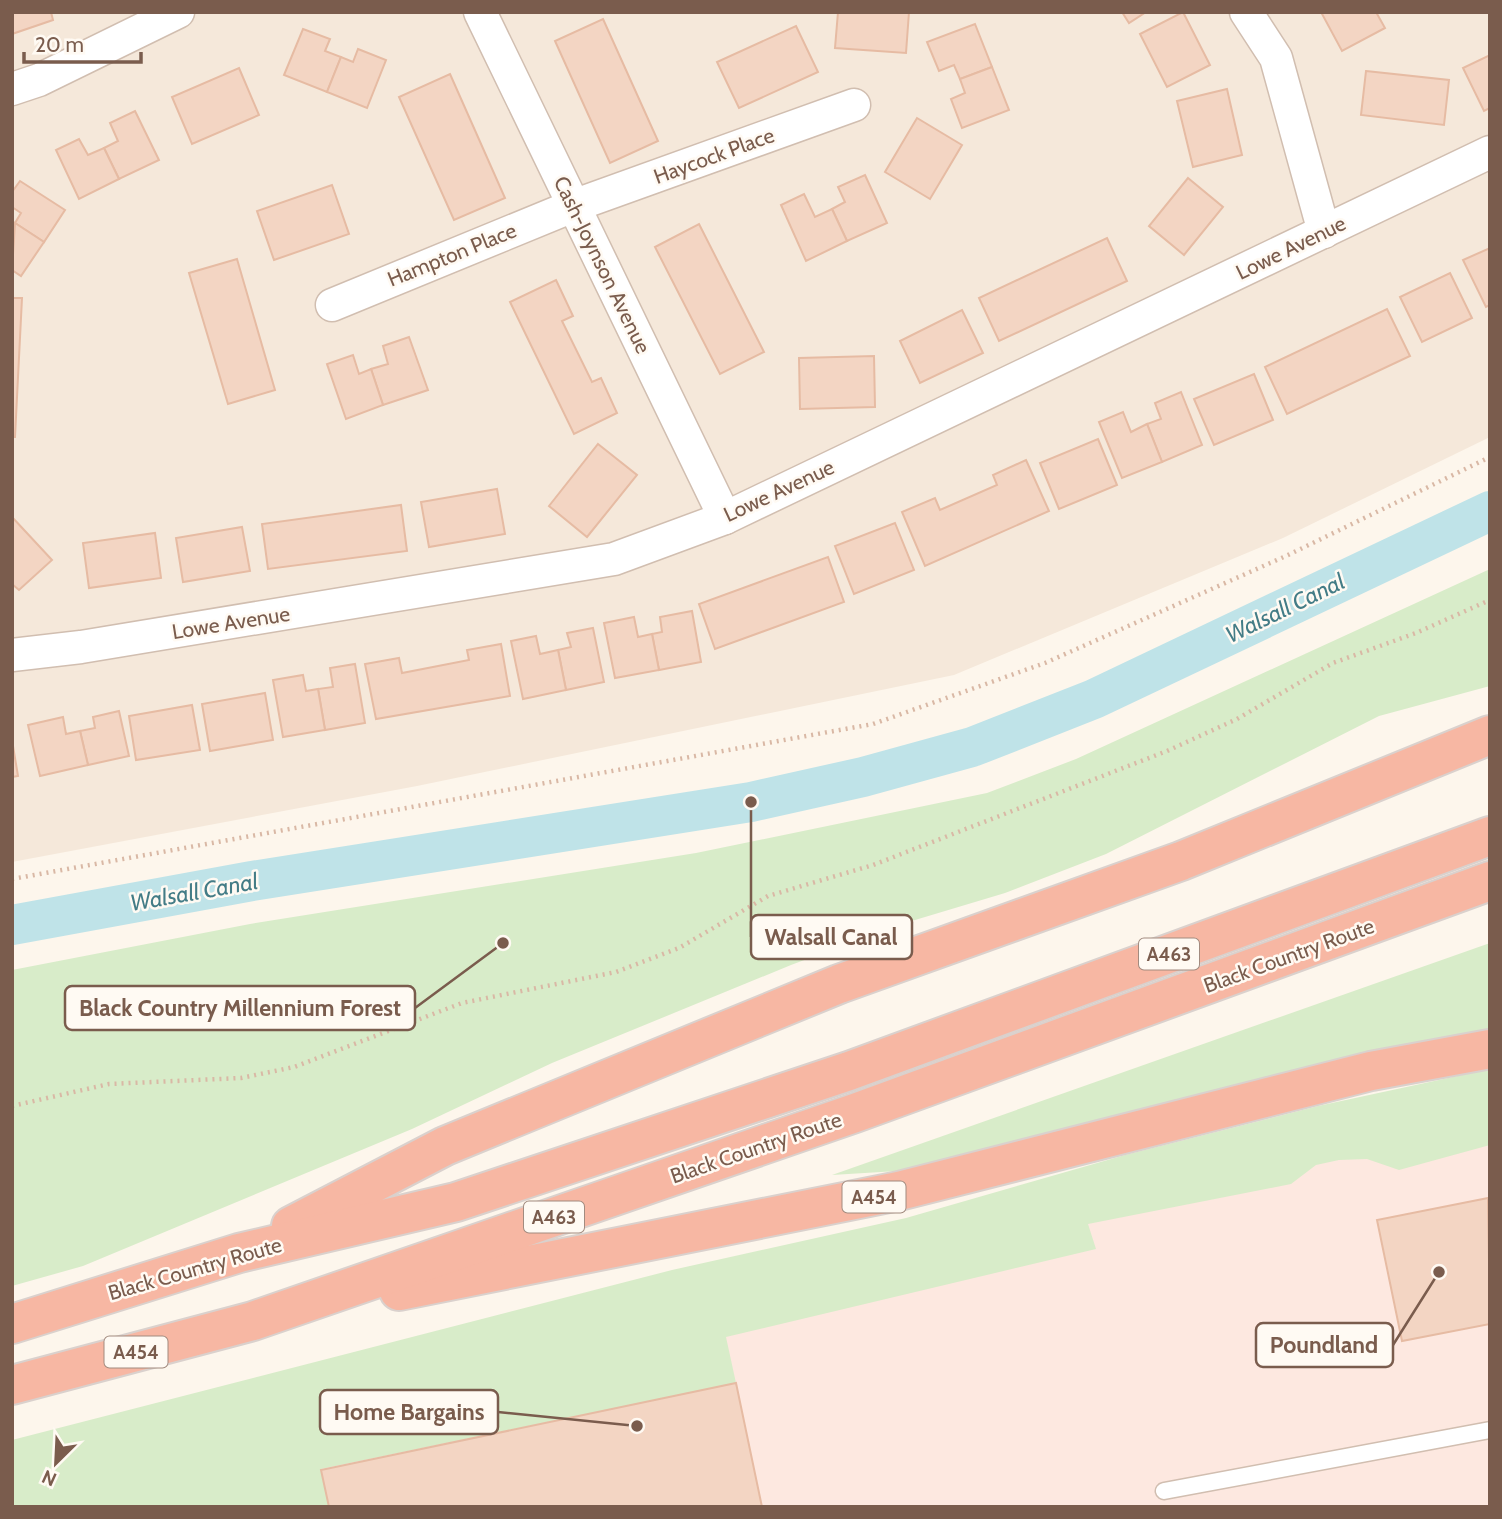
<svg xmlns="http://www.w3.org/2000/svg" width="1502" height="1519" font-family="Cabin,sans-serif">
	<style>
		.residential { fill: #f5e8da }
		.commercial { fill: #fde8e0 }
		.green { fill: #d8ecc9 }
		.lines { fill: none; stroke-linecap: round; stroke-linejoin: round }
		.canal { stroke: #bfe3e8; stroke-width: 40 }
		.building { fill: #f3d5c3; stroke: #e6bba3; stroke-width: 2 }
		.lane-casing { stroke: #d1beb0; stroke-width: 19 }
		.street-casing { stroke: #d1beb0; stroke-width: 35 }
		.highway-casing { stroke: #dad1cd; stroke-width: 42 }
		.path { stroke: #d9b8a5; stroke-width: 4.5; stroke-dasharray: 2 5; stroke-linecap: butt }
		.lane { stroke: #fff; stroke-width: 16 }
		.street { stroke: #fff; stroke-width: 32 }
		.highway { stroke: #f7b7a3; stroke-width: 38 }
		.labels { text-anchor: middle; stroke-width: 5; stroke-linejoin: round; paint-order: stroke }
		.shield { fill: #fffaf3; stroke: #a28b7f; stroke-width: 2 }
		.shield-label { font-size: 19px; font-weight: bold; fill: #7a5c4d }
		.street-label { font-size: 21px; fill: #7a5c4d; stroke: #fffaf3 }
		.water-label { font-size: 23px; font-style: italic; fill: #437c86; stroke: #fffaf3 }
		.leader { fill: none; stroke: #7a5c4d; stroke-width: 2.5 }
		.callout-dot { fill: #7a5c4d; stroke: #fffaf3; stroke-width: 2.5 }
		.callout { fill: #fffaf3; stroke: #7a5c4d; stroke-width: 2.5 }
		.callout-label { font-size: 23px; text-anchor: middle; font-weight: bold; fill: #7a5c4d }
	</style>
	<rect width="100%" height="100%" fill="#fdf6ec"/>
	<path class="residential" d="M12,12H1490V437L1283,538L954,675L417,786L12,862Z"/>
	<path class="commercial" d="M1490,1098V1507H12V1494Z"/>
	<g class="green">
		<path d="M1490,569V686L1379,716L1106,854L1005,893L895,926L791,965L552,1063L412,1129L83,1266L12,1286V970L250,924L696,853L987,793L1076,759Z"/>
		<path d="M1490,943V1033L930,1169L832,1175Z"/>
		<path d="M1490,1069V1145L1399,1170L1367,1159L1339,1160L1316,1165L1291,1184L1088,1224L1096,1249L726,1337L736,1383L321,1469L329,1507H12V1440L672,1270L906,1218L1125,1155L1318,1106Z"/>
	</g>
	<g class="lines">
		<path class="canal" d="M12,925L252,881L751,802L863,777L972,747L1094,699L1490,511"/>
	</g>
	<g class="building">
		<path d="M12,12H51L53,20L12,34Z"/>
		<path d="M838,12H909L906,53L835,48Z"/>
		<path d="M1122,12H1146L1129,23Z"/>
		<path d="M1183,12L1210,65L1167,87L1140,34Z"/>
		<path d="M1321,12H1376L1385,28L1342,51Z"/>
		<path d="M603,19L658,141L610,163L555,41Z"/>
		<path d="M975,24L992,67L960,79L954,65L939,71L927,42Z"/>
		<path d="M796,26L818,72L739,108L717,62Z"/>
		<path d="M303,29L330,39L325,51L341,57L327,92L284,75Z"/>
		<path d="M358,49L386,60L367,108L327,92L341,57L353,62Z"/>
		<path d="M1490,55V108L1484,111L1463,68Z"/>
		<path d="M992,67L1009,110L962,128L951,99L965,93L960,79Z"/>
		<path d="M239,68L259,115L192,144L172,97Z"/>
		<path d="M1366,71L1449,80L1444,125L1361,115Z"/>
		<path d="M450,74L505,198L454,220L399,97Z"/>
		<path d="M1227,89L1242,155L1193,167L1177,101Z"/>
		<path d="M135,111L159,160L119,179L104,148L118,141L110,123Z"/>
		<path d="M917,118L962,145L930,199L885,172Z"/>
		<path d="M79,139L88,155L104,148L119,179L79,199L56,150Z"/>
		<path d="M865,175L887,223L847,241L832,209L845,202L838,187Z"/>
		<path d="M1188,178L1223,207L1184,255L1149,226Z"/>
		<path d="M20,181L65,210L44,242L15,223L21,213L12,207V192Z"/>
		<path d="M332,185L349,234L274,260L257,211Z"/>
		<path d="M804,194L815,217L832,209L847,241L806,261L781,205Z"/>
		<path d="M15,223L44,242L21,276L12,270Z"/>
		<path d="M699,224L764,352L720,374L655,247Z"/>
		<path d="M1107,238L1127,281L999,341L979,298Z"/>
		<path d="M1490,248V305L1486,307L1463,260Z"/>
		<path d="M237,259L275,390L228,404L189,273Z"/>
		<path d="M1450,273L1472,318L1422,342L1400,297Z"/>
		<path d="M556,280L573,316L562,321L592,382L601,378L617,413L574,434L510,302Z"/>
		<path d="M12,298H22L15,437H12Z"/>
		<path d="M1387,309L1410,356L1287,414L1265,367Z"/>
		<path d="M962,310L983,353L920,383L900,341Z"/>
		<path d="M409,337L428,390L383,405L371,369L388,364L383,346Z"/>
		<path d="M353,355L359,374L371,369L383,405L346,419L327,364Z"/>
		<path d="M874,356L875,407L800,409L799,358Z"/>
		<path d="M1254,374L1273,420L1214,445L1194,399Z"/>
		<path d="M1181,392L1202,445L1162,462L1147,424L1161,419L1155,403Z"/>
		<path d="M1123,412L1131,432L1147,424L1162,462L1122,478L1099,422Z"/>
		<path d="M1098,439L1117,485L1059,509L1040,463Z"/>
		<path d="M598,444L637,475L587,537L549,506Z"/>
		<path d="M1026,460L1049,511L925,566L902,512L935,498L940,510L997,485L993,475Z"/>
		<path d="M497,489L505,534L429,547L421,502Z"/>
		<path d="M401,505L407,551L268,569L262,524Z"/>
		<path d="M12,517L52,560L19,590L12,584Z"/>
		<path d="M895,523L914,570L854,594L835,546Z"/>
		<path d="M242,527L250,571L183,582L176,538Z"/>
		<path d="M155,533L161,578L89,588L83,543Z"/>
		<path d="M828,557L844,602L715,649L699,604Z"/>
		<path d="M692,611L701,662L659,670L652,634L662,632L660,617Z"/>
		<path d="M634,617L638,637L652,634L659,670L615,678L604,623Z"/>
		<path d="M593,628L604,682L566,690L558,650L571,647L567,633Z"/>
		<path d="M536,636L540,654L558,650L566,690L523,699L511,641Z"/>
		<path d="M501,644L510,696L376,719L365,664L399,658L402,673L469,660L467,650Z"/>
		<path d="M355,664L365,723L325,730L318,689L333,687L330,668Z"/>
		<path d="M303,675L306,691L318,689L325,730L283,737L273,680Z"/>
		<path d="M265,693L273,740L210,751L202,704Z"/>
		<path d="M192,705L200,750L136,760L129,716Z"/>
		<path d="M119,711L129,756L88,765L80,731L95,728L93,717Z"/>
		<path d="M63,717L66,734L80,731L88,765L40,776L28,725Z"/>
		<path d="M12,740L18,776L12,777Z"/>
		<path d="M1488,1198L1490,1324L1402,1341L1377,1220Z"/>
		<path d="M736,1383L762,1507H329L321,1470Z"/>
	</g>
	<g class="lines">
		<defs>
			<path id="lane" d="M1164,1491L1490,1430"/>
			<g id="street">
				<path d="M480,12L725,518"/>
				<path d="M1246,12L1276,58L1324,232"/>
				<path d="M12,89L39,80L178,12"/>
				<path d="M332,305L573,206L854,105"/>
				<path d="M12,655L81,647L614,559L725,518L1490,152"/>
			</g>
			<g id="highway">
				<path d="M291,1226L445,1146L839,984L1181,861L1490,735"/>
				<path d="M399,1291L899,1191L1371,1071L1490,1049"/>
				<path d="M12,1324L239,1253L456,1202L849,1071L1490,836"/>
				<path d="M12,1385L253,1321L855,1113L1490,881"/>
			</g>
		</defs>
		<use href="#lane" class="lane-casing"/>
		<use href="#street" class="street-casing"/>
		<use href="#highway" class="highway-casing"/>
		<g class="path">
			<path d="M12,879L873,724L1045,663L1286,556L1490,457"/>
			<path d="M12,1106L109,1084L241,1078L294,1067L462,1003L616,972L679,948L768,896L873,865L1167,751L1237,719L1333,663L1416,633L1490,600"/>
		</g>
		<use href="#lane" class="lane"/>
		<use href="#street" class="street"/>
		<use href="#highway" class="highway"/>
	</g>
	<g class="labels">
		<g class="shield">
			<rect x="1139" y="938.5" width="60" height="31" rx="5"/>
			<rect x="842.5" y="1181.5" width="63" height="31" rx="5"/>
			<rect x="524" y="1201.5" width="60" height="31" rx="5"/>
			<rect x="104.5" y="1336.5" width="63" height="31" rx="5"/>
		</g>
		<g class="shield-label">
			<text x="1169" y="961">A463</text>
			<text x="874" y="1204">A454</text>
			<text x="554" y="1224">A463</text>
			<text x="136" y="1359">A454</text>
		</g>
		<g class="street-label">
			<text transform="translate(714 156) rotate(-20)" y="7">Haycock Place</text>
			<text transform="translate(1291 248) rotate(-26)" y="7">Lowe Avenue</text>
			<text transform="translate(452 255) rotate(-22)" y="7">Hampton Place</text>
			<text transform="translate(602 265) rotate(64)" y="7">Cash-Joynson Avenue</text>
			<text transform="translate(779 491) rotate(-25)" y="7">Lowe Avenue</text>
			<text transform="translate(231 623) rotate(-9)" y="7">Lowe Avenue</text>
			<text transform="translate(1289 956) rotate(-20)" y="7">Black Country Route</text>
			<text transform="translate(756 1148) rotate(-19)" y="7">Black Country Route</text>
			<text transform="translate(195 1269) rotate(-16)" y="7">Black Country Route</text>
		</g>
		<g class="water-label">
			<text transform="translate(1285 608) rotate(-26)" y="8">Walsall Canal</text>
			<text transform="translate(194 892) rotate(-10)" y="8">Walsall Canal</text>
		</g>
	</g>
	<path class="leader" d="M751 802L751 937M503 943L415 1008M1439 1272L1393 1345M637 1426L498 1412"/>
	<g class="callout-dot">
		<circle cx="751" cy="802" r="7"/>
		<circle cx="503" cy="943" r="7"/>
		<circle cx="1439" cy="1272" r="7"/>
		<circle cx="637" cy="1426" r="7"/>
	</g>
	<g class="callout">
		<rect x="751" y="915" width="161" height="44" rx="7"/>
		<rect x="65" y="986" width="350" height="44" rx="7"/>
		<rect x="1256" y="1323" width="137" height="44" rx="7"/>
		<rect x="320" y="1390" width="178" height="44" rx="7"/>
	</g>
	<g class="callout-label">
		<text x="831" y="945">Walsall Canal</text>
		<text x="240" y="1016">Black Country Millennium Forest</text>
		<text x="1324" y="1353">Poundland</text>
		<text x="409" y="1420">Home Bargains</text>
	</g>
	<rect width="1502" height="1519" fill="none" stroke="#7a5c4d" stroke-width="28"/>
	<g transform="translate(56 1463) rotate(204)" stroke="#fffaf3" stroke-width="5" paint-order="stroke">
	<path d="M0-5L12 26L0 18L-12 26Z" fill="#7a5c4d"/>
	<text y="-10" font-size="19" font-weight="bold" text-anchor="middle" fill="#7a5c4d">N</text>
	</g>
	<path d="M24 52v10h117v-10" fill="none" stroke="#7a5c4d" stroke-width="3.5"/>
	<text x="35" y="52" font-size="21" fill="#7a5c4d" stroke="#fffaf3" stroke-width="5" paint-order="stroke">20 m</text>
</svg>
